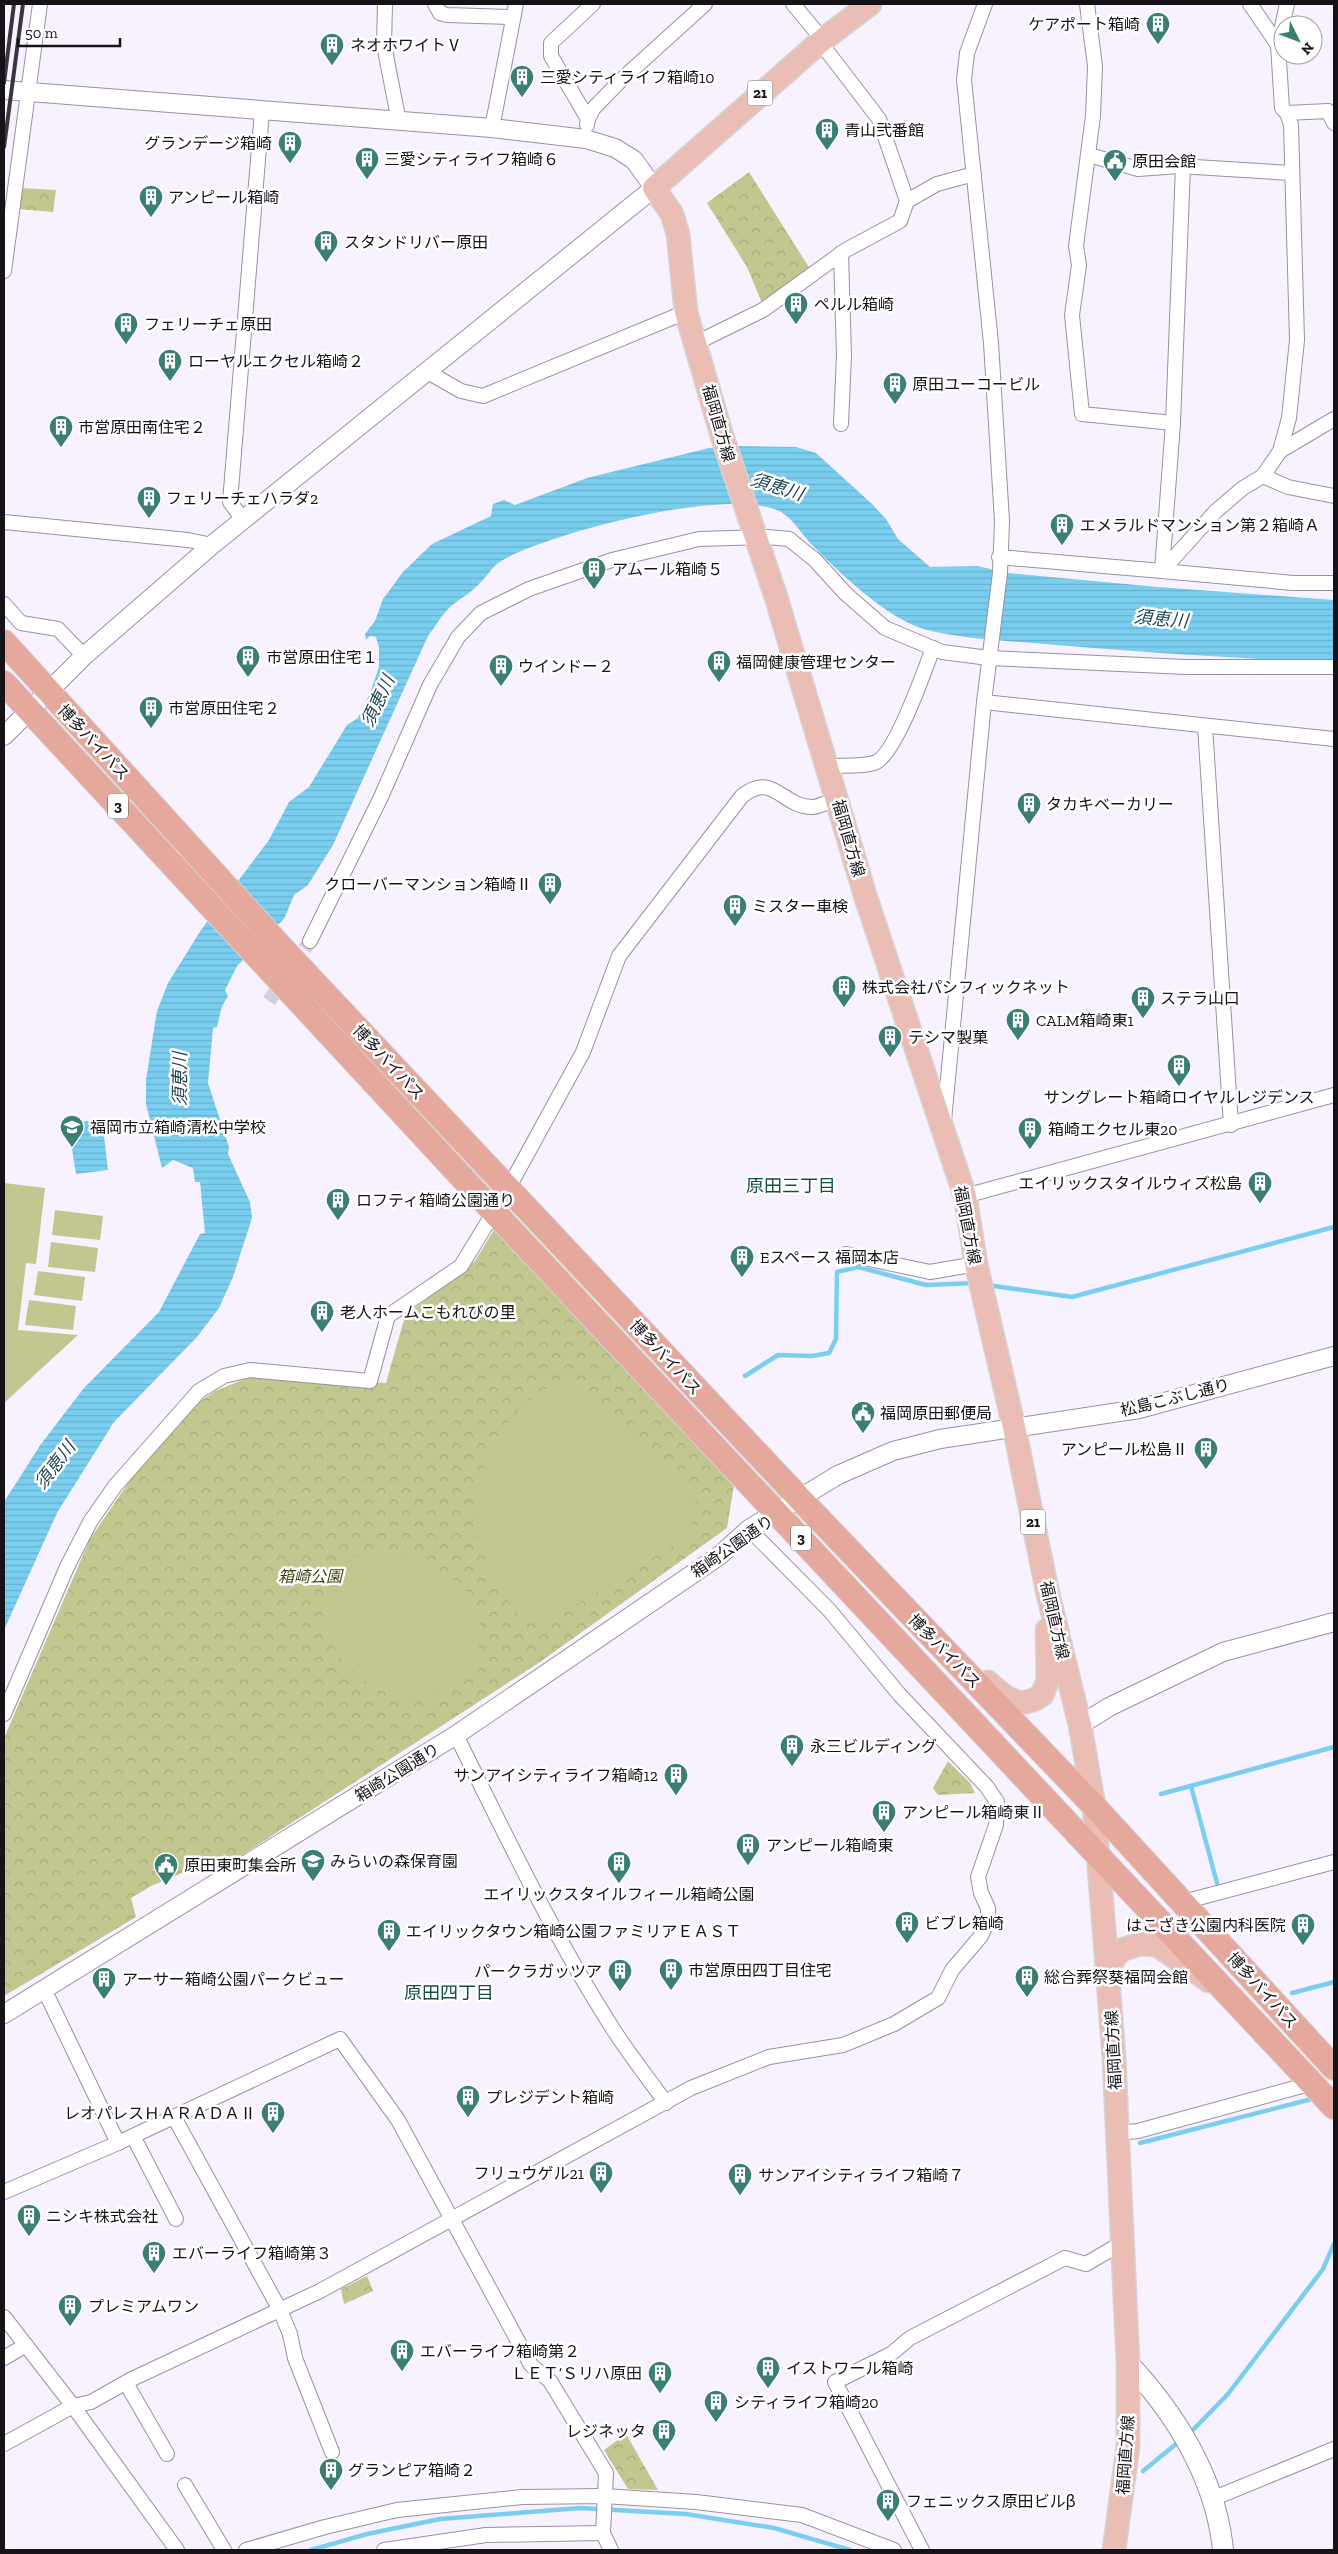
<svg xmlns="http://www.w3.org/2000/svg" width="1338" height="2554" font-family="'Zilla Slab','Noto Sans JP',serif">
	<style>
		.park { fill: url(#park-crowns) }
		.pitch { fill: #c1c78f }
		.water { fill: url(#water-rules) }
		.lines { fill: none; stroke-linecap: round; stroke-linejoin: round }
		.stream { stroke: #7aceef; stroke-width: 4.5 }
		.minor-tunnel { stroke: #d6d0dc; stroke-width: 14; stroke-dasharray: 14 7; stroke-linecap: butt }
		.minor-casing { stroke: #9991a1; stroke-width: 16 }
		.tertiary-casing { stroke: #9991a1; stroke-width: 20 }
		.secondary-casing { stroke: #9991a1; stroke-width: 22 }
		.primary-casing { stroke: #d5d4d5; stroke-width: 25 }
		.trunk-casing { stroke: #d5d4d5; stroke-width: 26 }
		.minor { stroke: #fff; stroke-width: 14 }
		.tertiary { stroke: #fff; stroke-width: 18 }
		.secondary { stroke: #fff; stroke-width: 20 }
		.primary { stroke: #ebbeb5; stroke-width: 22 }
		.trunk { stroke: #e4a89c; stroke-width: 24 }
		.rail { stroke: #39363d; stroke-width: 4 }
		.labels { text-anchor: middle; stroke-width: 5; stroke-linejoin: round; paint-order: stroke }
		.shield { fill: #fff; stroke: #5b595d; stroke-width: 1 }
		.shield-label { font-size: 15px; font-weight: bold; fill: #151218 }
		.poi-label { font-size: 16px; fill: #151218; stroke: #fff; text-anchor: start }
		.street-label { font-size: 16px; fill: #151218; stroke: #fff }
		.park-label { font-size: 16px; font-style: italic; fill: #434610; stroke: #fff }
		.water-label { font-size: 18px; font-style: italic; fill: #1f4554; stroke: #fff }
		.neighbourhood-label { font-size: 18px; fill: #154e46; stroke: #fff }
	</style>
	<defs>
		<pattern id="park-crowns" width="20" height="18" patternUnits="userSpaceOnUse" patternTransform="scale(1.25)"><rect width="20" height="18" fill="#c1c78f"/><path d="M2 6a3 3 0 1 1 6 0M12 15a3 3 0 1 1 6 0" fill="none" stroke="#a5aa7b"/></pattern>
		<pattern id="water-rules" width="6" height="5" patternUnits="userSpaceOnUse" patternTransform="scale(1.25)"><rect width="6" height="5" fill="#7aceef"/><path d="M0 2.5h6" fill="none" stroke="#69b0cc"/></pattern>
	</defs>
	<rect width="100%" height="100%" fill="#f8f1ff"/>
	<g class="park">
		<path d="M749,172L810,269L762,303L747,267L707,203Z"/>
		<path d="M21,188L56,190L53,212L18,209Z"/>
		<path d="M494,1230L734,1485L727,1528L540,1662L216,1872L194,1868L151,1886L131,1898L136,1917L4,1996V1738L90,1539L131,1479L199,1402L215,1391L255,1375L386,1383L405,1316L475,1261Z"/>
		<path d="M948,1761L970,1783L975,1793L938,1795L933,1788Z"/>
		<path d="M367,2276L373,2291L344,2304L341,2289Z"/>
		<path d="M626,2434L658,2490L628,2489L604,2450Z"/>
	</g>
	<g class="pitch">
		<path d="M4,1183L45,1188L36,1264L26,1263L18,1330L78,1335L4,1403Z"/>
		<path d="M55,1210L103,1216L100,1240L52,1235Z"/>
		<path d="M51,1242L98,1248L95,1272L48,1267Z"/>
		<path d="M38,1271L85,1277L82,1301L34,1295Z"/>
		<path d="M29,1300L76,1306L73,1330L25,1325Z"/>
		<path d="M563,1378L579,1381L697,1502L688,1536L541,1626L524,1621L494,1584L478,1538L477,1489L493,1443L522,1405Z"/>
		<path d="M383,1548C433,1564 491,1583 479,1647C475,1666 463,1682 446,1690C437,1694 426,1698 417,1699C408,1700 395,1696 387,1693C317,1666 288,1562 383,1548Z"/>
	</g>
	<g class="water">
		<path d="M735,446L796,447L816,453L872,504L886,519L898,539L930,567L977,566L1008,573L1158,587L1334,600V663C1241,658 1148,653 1056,645C1013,641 968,640 927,630C889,620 843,576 815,548C803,537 795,520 781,512C731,485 548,533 501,561C492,566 487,577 480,583C471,593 459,599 449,608C441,616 435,627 428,636L333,845L308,885L294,895L284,919L237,966L225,990L228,996L222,1006L217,1027L213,1028L208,1083L229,1147L228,1154L250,1202L252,1218L233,1277L219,1308L197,1337L114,1422L57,1513L4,1630V1502L41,1444L84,1388L159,1312L200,1234L205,1233L200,1182H195L193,1168L173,1160L162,1168L146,1104V1080L157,1011L168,983L201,930L269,840L289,802L309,787L347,725L358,718L370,693L379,667V647L376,637L370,636L366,640L365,634L375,621L383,599L403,572L432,544L491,516L493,504L504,500L515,505L587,478L709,448Z"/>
		<path d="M102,1119L108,1170L76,1174L68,1124Z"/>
	</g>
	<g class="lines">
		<g class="stream">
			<path d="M987,1285L1072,1297L1334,1227"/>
			<path d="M745,1376L778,1355L812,1356L829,1353L836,1339L837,1272L858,1267L926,1285L975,1283"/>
			<path d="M1191,1786L1217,1883"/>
			<path d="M1161,1794L1334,1747"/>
			<path d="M1292,1993L1334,1982"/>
			<path d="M1140,2143L1316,2098"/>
			<path d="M1189,2434L1228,2394L1323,2269L1334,2244"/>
			<path d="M1143,2471L1181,2440"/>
			<path d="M311,2550L367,2534L440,2519L580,2508L686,2514L774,2528L850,2550"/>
		</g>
		<path class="minor-tunnel" d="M269,1001L310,941"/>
		<defs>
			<g id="minor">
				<path d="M385,4L384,45L399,122"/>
				<path d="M435,4L440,13L447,15L512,17"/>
				<path d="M793,4L823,40"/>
				<path d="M1087,4L1095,66L1093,116L1076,246L1079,265L1072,315L1082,414L1173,423"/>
				<path d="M1250,4L1278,45"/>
				<path d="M1287,113L1328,111L1334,123"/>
				<path d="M588,119L593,109L621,80L705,4"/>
				<path d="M587,125L588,119L551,56V43L593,4"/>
				<path d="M492,128L516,4"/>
				<path d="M1089,155L1138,169L1179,166L1291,173"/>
				<path d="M1183,166L1173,423L1162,571L1293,583H1334"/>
				<path d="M907,201L937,184L974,174"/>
				<path d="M4,271L40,4"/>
				<path d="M696,343L763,310L846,250L900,221L907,201L879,119L820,42"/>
				<path d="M426,371L461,391L483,396L686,312"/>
				<path d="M841,424L844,355L841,253"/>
				<path d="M1280,451L1334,419"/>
				<path d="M1263,476L1288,487L1334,496"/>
				<path d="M243,520L230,502L262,111"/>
				<path d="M4,522L188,540L212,545"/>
				<path d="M999,557L1162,571L1216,511L1243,488L1263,476L1280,451L1289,418L1297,340L1291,125L1287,113L1282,108L1278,45L1287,4"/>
				<path d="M4,604L21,623L58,629L84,656"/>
				<path d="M984,702L1334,739"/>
				<path d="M1205,726L1231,1125"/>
				<path d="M828,766C842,765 861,767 874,763C895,757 925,669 933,648"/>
				<path d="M310,941L381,797L430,685L458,637L481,613L529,589L612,560L699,539L767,537L789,539L815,560L846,594L885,628L942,652L989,658L1186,667H1334"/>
				<path d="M944,1120L984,702L1000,573L1002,521L991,343L964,80L967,53L985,4"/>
				<path d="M965,1196L1334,1095"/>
				<path d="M846,1254L930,1272L976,1264"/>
				<path d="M4,1714L67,1567L90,1522L115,1486L199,1391L224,1376L250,1370L370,1381L388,1316L461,1266L508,1189L583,1052L619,956L742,796C773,771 782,807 812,807C820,807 830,801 838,798"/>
				<path d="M456,1735C505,1834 553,1935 613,2029C629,2054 648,2078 666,2103"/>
				<path d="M1183,1902L1334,1862"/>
				<path d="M44,1989L118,2143"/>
				<path d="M174,2117L280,2310L290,2334L295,2358L332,2452"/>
				<path d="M1117,2133L1138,2131L1313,2083"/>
				<path d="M133,2136L176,2219"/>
				<path d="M4,2192L118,2143L340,2039L398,2120L531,2365L550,2381L606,2473L603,2533L611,2550"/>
				<path d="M4,2317L73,2406L177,2550"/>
				<path d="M4,2358L26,2345"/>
				<path d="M126,2383L167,2454"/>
				<path d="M4,2444L73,2406L91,2402L132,2379L320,2291L691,2088L769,2057L843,2045L894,2024L938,1998L952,1970L981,1936L988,1920V1908L981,1893L978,1877L996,1825L997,1802L987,1787L899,1694L830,1611L749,1529"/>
				<path d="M185,2485L224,2550"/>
				<path d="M1212,2499L1334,2449"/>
				<path d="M246,2550L325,2527L397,2510L522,2497L604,2496L696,2502L802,2515L894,2550"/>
				<path d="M384,2550L486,2535L603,2533"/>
				<path d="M922,2550L835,2382L891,2354L910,2338L1065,2258L1086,2264L1122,2243"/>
			</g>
			<g id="tertiary">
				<path d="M4,90L492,128L586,139L615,148L634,160L654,188L212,545L84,656L4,736"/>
				<path d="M1080,1725L1109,1707L1223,1652L1334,1622"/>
				<path d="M4,2014L456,1735L719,1556L749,1529L838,1475L893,1451L940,1439L1139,1409L1334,1356"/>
			</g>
			<path id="secondary" d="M1128,2363C1176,2414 1216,2479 1223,2550"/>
			<g id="primary">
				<path d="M870,4L820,42L654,188L672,214L678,234L686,312L722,436L776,597L866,898L965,1196L976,1264L1014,1427L1047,1590L1080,1725L1094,1806L1105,1941L1114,2058L1128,2363V2446L1114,2550"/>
				<path d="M988,1682C1005,1698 1020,1711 1042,1695L1048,1680L1047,1630"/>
				<path d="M1107,1967L1121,1950L1140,1944L1157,1945L1209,1981"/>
			</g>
			<g id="trunk">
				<path d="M4,642L282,948L801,1500L1094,1806L1334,2068"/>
				<path d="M4,683L494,1212L1334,2107"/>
			</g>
		</defs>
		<use href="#minor" class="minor-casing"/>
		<use href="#tertiary" class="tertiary-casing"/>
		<use href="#secondary" class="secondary-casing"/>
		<use href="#primary" class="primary-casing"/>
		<use href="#trunk" class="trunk-casing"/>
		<use href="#minor" class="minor"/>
		<use href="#tertiary" class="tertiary"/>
		<use href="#secondary" class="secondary"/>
		<use href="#primary" class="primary"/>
		<use href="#trunk" class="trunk"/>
		<g class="rail">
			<path d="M4,83L14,4"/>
			<path d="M4,147L23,4"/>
		</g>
	</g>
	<defs>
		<symbol id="building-pin" viewBox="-11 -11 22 30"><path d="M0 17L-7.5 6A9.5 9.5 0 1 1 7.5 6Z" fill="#3b7f74" stroke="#fff"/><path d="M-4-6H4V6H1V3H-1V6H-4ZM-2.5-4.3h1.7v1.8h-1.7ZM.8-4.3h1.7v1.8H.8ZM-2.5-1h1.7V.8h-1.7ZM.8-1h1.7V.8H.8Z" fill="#fff"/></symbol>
		<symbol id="civic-pin" viewBox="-11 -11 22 30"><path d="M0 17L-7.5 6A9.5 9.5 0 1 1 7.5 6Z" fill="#3b7f74" stroke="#fff"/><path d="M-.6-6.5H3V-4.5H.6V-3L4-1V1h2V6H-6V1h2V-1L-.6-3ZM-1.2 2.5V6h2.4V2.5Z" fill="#fff"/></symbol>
		<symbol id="school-pin" viewBox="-11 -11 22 30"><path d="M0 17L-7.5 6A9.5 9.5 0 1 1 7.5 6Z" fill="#3b7f74" stroke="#fff"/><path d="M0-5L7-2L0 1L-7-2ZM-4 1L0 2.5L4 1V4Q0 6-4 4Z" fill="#fff"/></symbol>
	</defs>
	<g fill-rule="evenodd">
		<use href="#building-pin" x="1144" y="10" width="28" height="38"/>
		<use href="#building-pin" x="318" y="31" width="28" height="38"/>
		<use href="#building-pin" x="508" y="63" width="28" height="38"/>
		<use href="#building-pin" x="813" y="116" width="28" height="38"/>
		<use href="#building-pin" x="276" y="129" width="28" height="38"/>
		<use href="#building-pin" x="353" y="145" width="28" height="38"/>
		<use href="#civic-pin" x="1101" y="147" width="28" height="38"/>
		<use href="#building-pin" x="137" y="183" width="28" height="38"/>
		<use href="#building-pin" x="312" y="228" width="28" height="38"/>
		<use href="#building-pin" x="782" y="290" width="28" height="38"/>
		<use href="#building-pin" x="112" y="310" width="28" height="38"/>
		<use href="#building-pin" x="156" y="347" width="28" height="38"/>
		<use href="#building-pin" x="881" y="370" width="28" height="38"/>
		<use href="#building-pin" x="47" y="413" width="28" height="38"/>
		<use href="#building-pin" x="135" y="484" width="28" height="38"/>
		<use href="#building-pin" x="1048" y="511" width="28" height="38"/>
		<use href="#building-pin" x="580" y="555" width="28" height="38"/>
		<use href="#building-pin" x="234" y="643" width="28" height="38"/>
		<use href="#building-pin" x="705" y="648" width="28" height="38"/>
		<use href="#building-pin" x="487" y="652" width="28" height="38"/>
		<use href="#building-pin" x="137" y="694" width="28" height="38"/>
		<use href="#building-pin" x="1015" y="790" width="28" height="38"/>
		<use href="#building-pin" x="536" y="870" width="28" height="38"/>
		<use href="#building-pin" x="721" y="892" width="28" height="38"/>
		<use href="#building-pin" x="830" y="973" width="28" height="38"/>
		<use href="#building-pin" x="1129" y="984" width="28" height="38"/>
		<use href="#building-pin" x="1004" y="1006" width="28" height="38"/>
		<use href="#building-pin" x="876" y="1023" width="28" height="38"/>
		<use href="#building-pin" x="1165" y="1052" width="28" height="38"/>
		<use href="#school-pin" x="58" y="1113" width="28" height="38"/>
		<use href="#building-pin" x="1016" y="1115" width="28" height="38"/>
		<use href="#building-pin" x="1246" y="1169" width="28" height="38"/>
		<use href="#building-pin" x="324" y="1186" width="28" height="38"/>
		<use href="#building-pin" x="728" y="1243" width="28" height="38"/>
		<use href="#building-pin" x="308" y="1298" width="28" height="38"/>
		<use href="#civic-pin" x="849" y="1399" width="28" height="38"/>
		<use href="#building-pin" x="1192" y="1435" width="28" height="38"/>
		<use href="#building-pin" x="778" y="1732" width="28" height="38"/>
		<use href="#building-pin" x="662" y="1761" width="28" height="38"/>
		<use href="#building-pin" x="870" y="1798" width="28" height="38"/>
		<use href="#building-pin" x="734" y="1831" width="28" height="38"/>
		<use href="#school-pin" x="299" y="1847" width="28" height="38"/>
		<use href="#building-pin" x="605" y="1849" width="28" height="38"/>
		<use href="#civic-pin" x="152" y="1851" width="28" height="38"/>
		<use href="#building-pin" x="893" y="1909" width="28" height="38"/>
		<use href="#building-pin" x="1289" y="1911" width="28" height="38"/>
		<use href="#building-pin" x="375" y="1917" width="28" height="38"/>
		<use href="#building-pin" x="657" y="1956" width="28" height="38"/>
		<use href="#building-pin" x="606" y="1957" width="28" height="38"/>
		<use href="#building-pin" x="1013" y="1963" width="28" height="38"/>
		<use href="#building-pin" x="90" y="1965" width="28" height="38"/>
		<use href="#building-pin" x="454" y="2083" width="28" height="38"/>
		<use href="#building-pin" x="259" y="2099" width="28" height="38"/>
		<use href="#building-pin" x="587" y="2159" width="28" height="38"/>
		<use href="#building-pin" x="726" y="2161" width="28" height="38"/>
		<use href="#building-pin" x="15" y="2202" width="28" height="38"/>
		<use href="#building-pin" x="140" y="2239" width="28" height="38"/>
		<use href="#building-pin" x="56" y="2292" width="28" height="38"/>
		<use href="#building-pin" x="388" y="2337" width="28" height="38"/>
		<use href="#building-pin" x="754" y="2354" width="28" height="38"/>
		<use href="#building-pin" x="646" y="2359" width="28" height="38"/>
		<use href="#building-pin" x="702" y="2388" width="28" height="38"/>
		<use href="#building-pin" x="650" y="2417" width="28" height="38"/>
		<use href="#building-pin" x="317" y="2456" width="28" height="38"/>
		<use href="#building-pin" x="874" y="2487" width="28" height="38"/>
	</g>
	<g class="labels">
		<g class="shield">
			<rect x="747.5" y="80.5" width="25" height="25" rx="4"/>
			<rect x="108" y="793.5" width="20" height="25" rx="4"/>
			<rect x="1020.5" y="1509.5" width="25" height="25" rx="4"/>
			<rect x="791" y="1525.5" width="20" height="25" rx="4"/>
		</g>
		<g class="shield-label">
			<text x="760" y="98">21</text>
			<text x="118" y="811">3</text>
			<text x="1033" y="1527">21</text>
			<text x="801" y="1543">3</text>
		</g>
		<g class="poi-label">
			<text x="1140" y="30" text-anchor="end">ケアポート箱崎</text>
			<text x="350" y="51">ネオホワイトⅤ</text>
			<text x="540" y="83">三愛シティライフ箱崎10</text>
			<text x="844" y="136">青山弐番館</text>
			<text x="272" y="149" text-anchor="end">グランデージ箱崎</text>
			<text x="384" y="165">三愛シティライフ箱崎６</text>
			<text x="1132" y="167">原田会館</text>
			<text x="168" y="203">アンピール箱崎</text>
			<text x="344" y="248">スタンドリバー原田</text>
			<text x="814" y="310">ペルル箱崎</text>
			<text x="144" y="330">フェリーチェ原田</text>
			<text x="188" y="367">ローヤルエクセル箱崎２</text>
			<text x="912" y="390">原田ユーコービル</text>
			<text x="78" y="433">市営原田南住宅２</text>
			<text x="166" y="504">フェリーチェハラダ2</text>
			<text x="1080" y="531">エメラルドマンション第２箱崎Ａ</text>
			<text x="612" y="575">アムール箱崎５</text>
			<text x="266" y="663">市営原田住宅１</text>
			<text x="736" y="668">福岡健康管理センター</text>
			<text x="518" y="672">ウインドー２</text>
			<text x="168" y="714">市営原田住宅２</text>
			<text x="1046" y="810">タカキベーカリー</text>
			<text x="532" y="890" text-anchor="end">クローバーマンション箱崎Ⅱ</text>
			<text x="752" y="912">ミスター車検</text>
			<text x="862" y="993">株式会社パシフィックネット</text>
			<text x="1160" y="1004">ステラ山口</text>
			<text x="1036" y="1026">CALM箱崎東1</text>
			<text x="908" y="1043">テシマ製菓</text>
			<text x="1179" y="1103" text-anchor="middle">サングレート箱崎ロイヤルレジデンス</text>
			<text x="90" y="1133">福岡市立箱崎清松中学校</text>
			<text x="1048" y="1135">箱崎エクセル東20</text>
			<text x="1242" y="1189" text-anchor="end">エイリックスタイルウィズ松島</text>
			<text x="356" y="1206">ロフティ箱崎公園通り</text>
			<text x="760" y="1263">Eスペース 福岡本店</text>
			<text x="340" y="1318">老人ホームこもれびの里</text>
			<text x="880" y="1419">福岡原田郵便局</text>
			<text x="1188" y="1455" text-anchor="end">アンピール松島Ⅱ</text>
			<text x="810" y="1752">永三ビルディング</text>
			<text x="658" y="1781" text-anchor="end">サンアイシティライフ箱崎12</text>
			<text x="902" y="1818">アンピール箱崎東Ⅱ</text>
			<text x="766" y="1851">アンピール箱崎東</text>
			<text x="330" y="1867">みらいの森保育園</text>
			<text x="184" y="1871">原田東町集会所</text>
			<text x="619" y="1900" text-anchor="middle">エイリックスタイルフィール箱崎公園</text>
			<text x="924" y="1929">ビブレ箱崎</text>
			<text x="1286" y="1931" text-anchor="end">はこざき公園内科医院</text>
			<text x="406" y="1937">エイリックタウン箱崎公園ファミリアＥＡＳＴ</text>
			<text x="688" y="1976">市営原田四丁目住宅</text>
			<text x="602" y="1977" text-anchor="end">パークラガッツア</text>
			<text x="1044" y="1983">総合葬祭葵福岡会館</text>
			<text x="122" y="1985">アーサー箱崎公園パークビュー</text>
			<text x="486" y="2103">プレジデント箱崎</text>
			<text x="256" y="2119" text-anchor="end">レオパレスＨＡＲＡＤＡⅡ</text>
			<text x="584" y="2179" text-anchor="end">フリュウゲル21</text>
			<text x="758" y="2181">サンアイシティライフ箱崎７</text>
			<text x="46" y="2222">ニシキ株式会社</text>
			<text x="172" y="2259">エバーライフ箱崎第３</text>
			<text x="88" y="2312">プレミアムワン</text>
			<text x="420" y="2357">エバーライフ箱崎第２</text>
			<text x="786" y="2374">イストワール箱崎</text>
			<text x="642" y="2379" text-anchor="end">ＬＥＴ’Ｓリハ原田</text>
			<text x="734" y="2408">シティライフ箱崎20</text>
			<text x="646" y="2437" text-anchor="end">レジネッタ</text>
			<text x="348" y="2476">グランピア箱崎２</text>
			<text x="906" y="2507">フェニックス原田ビルβ</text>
		</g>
		<g class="street-label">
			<text transform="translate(719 423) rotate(74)" y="6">福岡直方線</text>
			<text transform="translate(94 742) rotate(47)" y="6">博多バイパス</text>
			<text transform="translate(849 838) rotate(74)" y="6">福岡直方線</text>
			<text transform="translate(389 1062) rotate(47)" y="6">博多バイパス</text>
			<text transform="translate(968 1225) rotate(79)" y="6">福岡直方線</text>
			<text transform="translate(666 1357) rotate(47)" y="6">博多バイパス</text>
			<text transform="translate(1175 1397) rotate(-14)" y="6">松島こぶし通り</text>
			<text transform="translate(732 1546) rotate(-35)" y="6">箱崎公園通り</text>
			<text transform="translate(1055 1620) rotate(77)" y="6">福岡直方線</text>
			<text transform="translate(945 1651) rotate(46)" y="6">博多バイパス</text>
			<text transform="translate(397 1772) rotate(-32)" y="6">箱崎公園通り</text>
			<text transform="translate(1263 1990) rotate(48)" y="6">博多バイパス</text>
			<text transform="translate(1113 2050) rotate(-93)" y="6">福岡直方線</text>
			<text transform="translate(1125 2455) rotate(-86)" y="6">福岡直方線</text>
		</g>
		<g class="park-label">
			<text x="310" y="1582">箱崎公園</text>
		</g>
		<g class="water-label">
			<text transform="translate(777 487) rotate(17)" y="6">須恵川</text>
			<text transform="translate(1161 619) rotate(5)" y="6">須恵川</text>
			<text transform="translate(378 701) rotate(-65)" y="6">須恵川</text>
			<text transform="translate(180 1079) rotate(-90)" y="6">須恵川</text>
			<text transform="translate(55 1465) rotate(-53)" y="6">須恵川</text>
		</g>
		<g class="neighbourhood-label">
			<text x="791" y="1192">原田三丁目</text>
			<text x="449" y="1999">原田四丁目</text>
		</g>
	</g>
	<rect width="1338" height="2554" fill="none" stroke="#151218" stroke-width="10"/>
	<g transform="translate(1298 40) rotate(132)"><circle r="24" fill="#ffffff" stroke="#a1a0a3"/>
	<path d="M0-4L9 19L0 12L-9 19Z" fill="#3b7f74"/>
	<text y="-8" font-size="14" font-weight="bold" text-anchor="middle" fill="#151218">N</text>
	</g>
	<path d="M18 38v8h102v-8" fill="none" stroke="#151218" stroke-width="2.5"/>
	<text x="25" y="38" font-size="15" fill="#151218" stroke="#ffffff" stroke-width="4" paint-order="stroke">50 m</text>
</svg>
